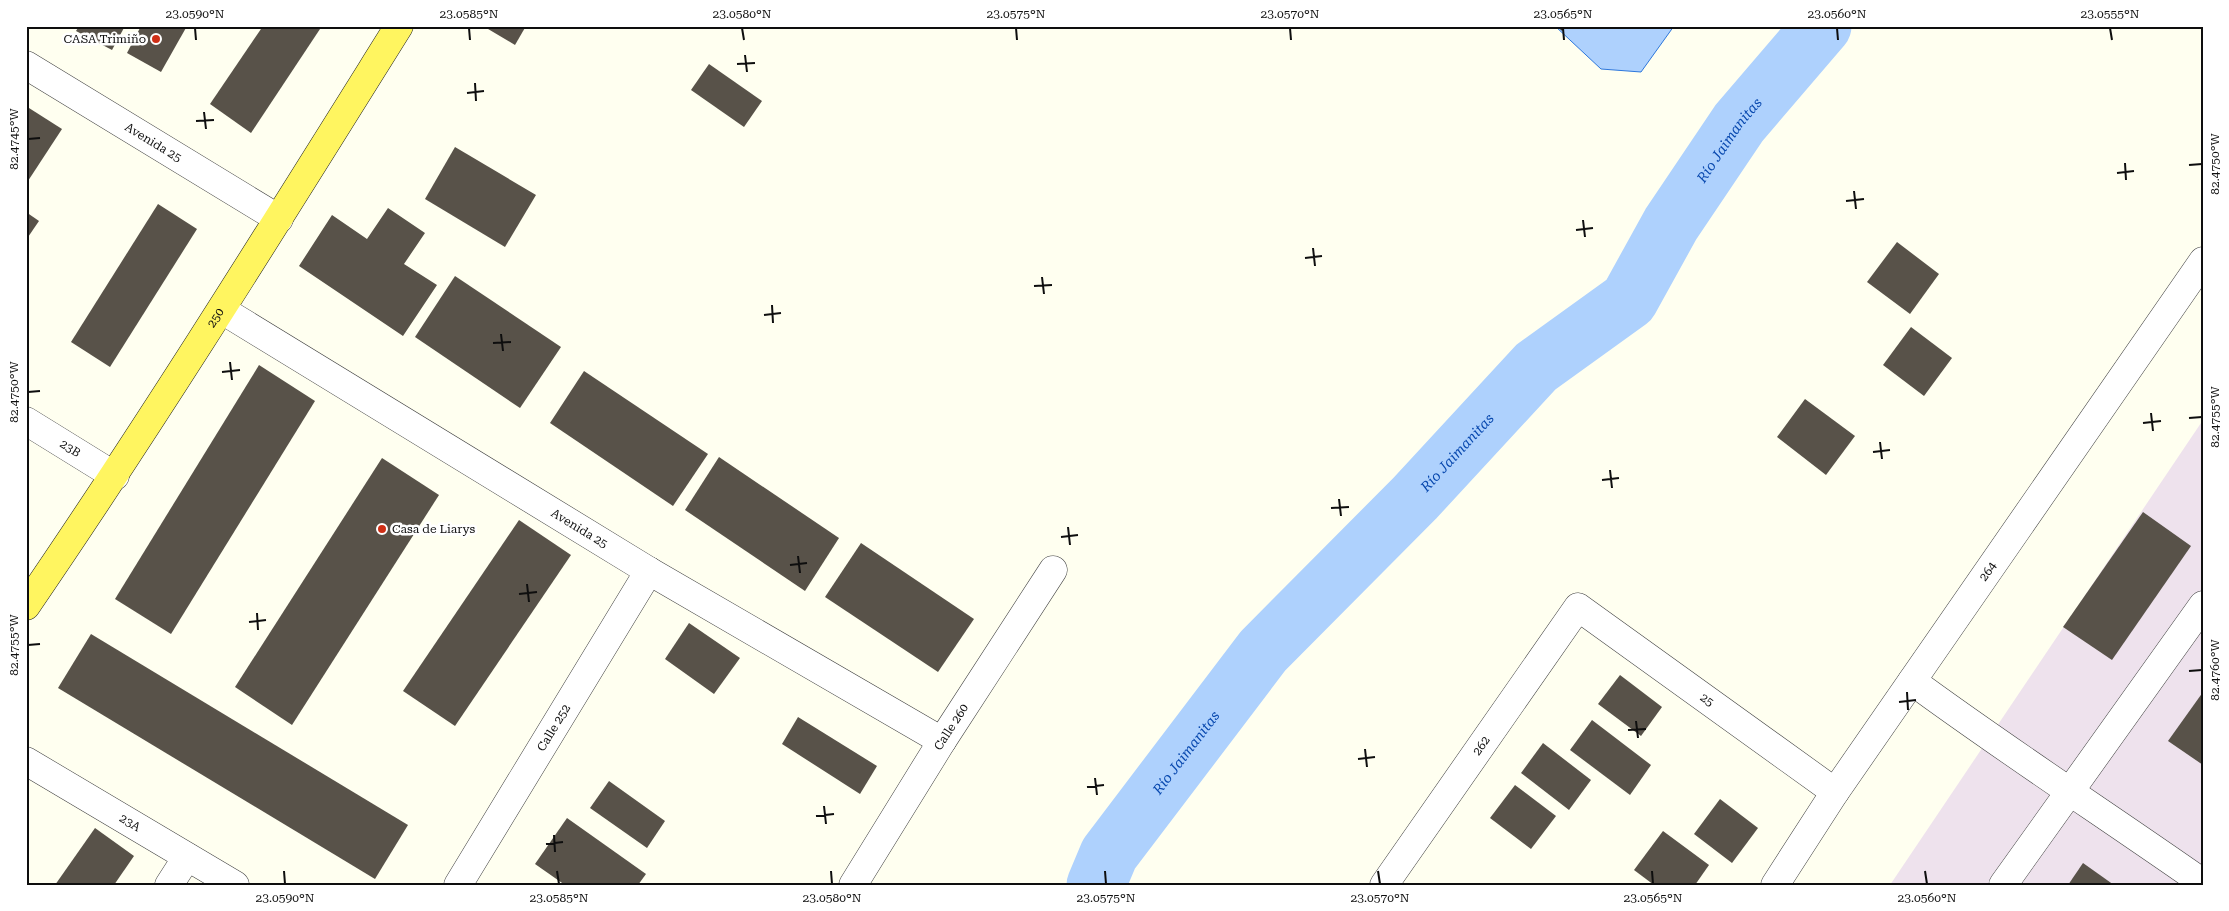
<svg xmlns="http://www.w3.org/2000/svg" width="2229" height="911" font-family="'Roboto Serif',serif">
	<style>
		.industrial { fill: #eee2ed }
		.water { fill: #aed1fd; stroke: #2d77dc }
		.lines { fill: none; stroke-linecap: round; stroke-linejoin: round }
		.river { stroke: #aed1fd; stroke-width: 59 }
		.building { fill: #585249 }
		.minor-casing { stroke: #414141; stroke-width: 29 }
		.major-casing { stroke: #1f1f1f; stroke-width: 29 }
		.path { stroke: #303030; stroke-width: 3; stroke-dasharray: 5 2.5; stroke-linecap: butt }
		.minor { stroke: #fff; stroke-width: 28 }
		.major { stroke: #fff560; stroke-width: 28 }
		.ticks { fill: none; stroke: #0e0e0e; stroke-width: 2 }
		.poi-dot { fill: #cf2f16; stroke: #fff; stroke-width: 2 }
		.labels { text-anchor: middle; stroke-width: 5; stroke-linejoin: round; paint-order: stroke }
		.poi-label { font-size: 12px; fill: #0e0e0e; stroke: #fff; text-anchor: end }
		.street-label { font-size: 12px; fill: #0e0e0e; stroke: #fff }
		.water-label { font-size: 14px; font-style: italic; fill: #0949af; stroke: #fff }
		.neatline { fill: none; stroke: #0e0e0e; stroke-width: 2 }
		.ticks-label { font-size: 12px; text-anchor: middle; fill: #0e0e0e }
	</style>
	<rect width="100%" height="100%" fill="#fffff0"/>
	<path class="industrial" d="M2203,420V885H1890Z"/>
	<path class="water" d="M1555,26H1674L1641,72L1601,69Z"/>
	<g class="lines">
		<path class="river" id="s1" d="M1096,885L1109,854L1263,651L1415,498L1536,367L1629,300L1671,224L1739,123L1822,26"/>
	</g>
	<g class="building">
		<path d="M79,26H125L112,50L76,31Z"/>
		<path d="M141,26H187L161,72L127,53Z"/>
		<path d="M263,26H322L251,133L210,104Z"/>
		<path d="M483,26H526L515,45Z"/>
		<path d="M709,64L762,101L744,127L691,90Z"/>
		<path d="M29,108L62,129L26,184V112Z"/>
		<path d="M455,147L536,195L505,247L425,199Z"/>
		<path d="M158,204L197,229L110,367L71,342Z"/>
		<path d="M388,208L425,233L404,264L437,285L403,336L299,266L332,215L367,239Z"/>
		<path d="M26,212L39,221L26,240Z"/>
		<path d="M1897,242L1939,274L1910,314L1867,282Z"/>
		<path d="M455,276L561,347L520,408L415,337Z"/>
		<path d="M1911,327L1952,358L1924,396L1883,365Z"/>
		<path d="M259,365L315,401L171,634L115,599Z"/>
		<path d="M584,371L708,454L673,506L550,423Z"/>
		<path d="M1805,399L1855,436L1826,475L1777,437Z"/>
		<path d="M719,457L839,538L805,591L685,510Z"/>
		<path d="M382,458L439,495L292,725L235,687Z"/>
		<path d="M2143,512L2191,546L2112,660L2063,627Z"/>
		<path d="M519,520L571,555L455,726L403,691Z"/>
		<path d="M861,543L974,619L938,672L825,597Z"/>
		<path d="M689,623L740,658L714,694L665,659Z"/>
		<path d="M91,634L408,825L375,879L58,688Z"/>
		<path d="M1620,675L1662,707L1641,736L1598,704Z"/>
		<path d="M2203,692V765L2168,741Z"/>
		<path d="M798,717L877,766L860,794L782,744Z"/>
		<path d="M1592,720L1651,765L1630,795L1570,750Z"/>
		<path d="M1543,743L1591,780L1569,810L1521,773Z"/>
		<path d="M609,781L665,821L647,848L590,808Z"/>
		<path d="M1515,785L1556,816L1531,849L1490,818Z"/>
		<path d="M1720,799L1758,828L1732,863L1694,834Z"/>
		<path d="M567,818L646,874L638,885H565L535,864Z"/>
		<path d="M95,828L134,856L114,885H55Z"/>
		<path d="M1663,831L1709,865L1695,885H1654L1634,870Z"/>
		<path d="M2083,863L2114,885H2068Z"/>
	</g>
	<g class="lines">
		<defs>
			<g id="minor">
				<path id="s2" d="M26,65L279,219"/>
				<path id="s3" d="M222,310L649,571L942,741"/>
				<path id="s4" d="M26,421L115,476"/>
				<path d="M1912,681C2007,751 2106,815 2203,883"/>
				<path id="s5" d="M26,761L235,885"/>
				<path d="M169,885L187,857"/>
				<path id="s6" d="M458,885L649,571"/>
				<path id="s7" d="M853,885L942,741L1053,570"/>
				<path id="s8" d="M1384,885L1578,607L1835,792"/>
				<path id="s9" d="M1775,885L1835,792L2203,261"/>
				<path d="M2003,885L2203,605"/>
			</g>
			<g id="major">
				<path id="s10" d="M26,606C156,416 277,221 399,26"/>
			</g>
		</defs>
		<use href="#minor" class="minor-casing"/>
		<use href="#major" class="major-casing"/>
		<path class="path" d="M1561,30L1564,26"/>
		<use href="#minor" class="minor"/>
		<use href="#major" class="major"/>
	</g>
	<path class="ticks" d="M195,28L196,40M469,28L470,40M742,28L744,40M1016,28L1017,40M1290,28L1291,40M1563,28L1564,40M1837,28L1838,40M2110,28L2112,40M745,55L747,72M737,64L755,63M475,83L476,101M467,93L484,91M204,112L206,129M196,121L214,120M28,139L40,138M2125,163L2126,180M2189,165L2202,164M2117,173L2134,171M1854,191L1856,209M1846,201L1864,199M1583,220L1585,237M1576,230L1593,228M1313,248L1315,266M1305,258L1322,256M1042,277L1044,294M1034,286L1052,285M772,305L773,323M764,315L781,313M501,334L503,351M493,343L511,342M230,362L232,380M222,372L240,370M28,392L40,391M2151,413L2153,431M2189,418L2202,417M2143,423L2161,421M1880,442L1882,459M1873,452L1890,450M1610,470L1612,488M1602,480L1619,478M1339,499L1341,516M1331,508L1349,507M1068,527L1070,545M1061,537L1078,535M798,556L800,573M790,565L807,563M527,584L529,602M519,594L537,592M257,613L258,630M249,622L266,620M28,645L40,644M2189,671L2202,670M1907,692L1908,710M1899,702L1916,700M1636,721L1638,738M1628,730L1646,729M1365,749L1367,767M1358,759L1375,757M1095,778L1097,795M1087,787L1104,785M824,806L826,824M816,816L834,814M554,835L555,852M546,844L563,842M284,871L285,884M557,871L559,884M831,871L832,884M1105,871L1106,884M1378,871L1380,884M1652,871L1653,884M1925,871L1927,884"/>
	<g class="poi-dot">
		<circle cx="156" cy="39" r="5"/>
		<circle cx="382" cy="529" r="5"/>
	</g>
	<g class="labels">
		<g class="poi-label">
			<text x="146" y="43">CASA Trimiño</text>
			<text x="392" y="533" text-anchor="start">Casa de Liarys</text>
		</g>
		<g class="street-label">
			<text dy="4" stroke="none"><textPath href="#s2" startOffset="149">Avenida 25</textPath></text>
			<text dy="4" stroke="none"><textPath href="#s10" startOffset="345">250</textPath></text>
			<text dy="4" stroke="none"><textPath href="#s4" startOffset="52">23B</textPath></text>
			<text dy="4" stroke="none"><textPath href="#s3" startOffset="419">Avenida 25</textPath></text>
			<text dy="4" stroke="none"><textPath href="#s9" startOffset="379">264</textPath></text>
			<text dy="4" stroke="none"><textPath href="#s8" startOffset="498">25</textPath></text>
			<text dy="4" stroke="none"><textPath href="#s7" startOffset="186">Calle 260</textPath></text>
			<text dy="4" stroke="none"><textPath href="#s6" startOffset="184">Calle 252</textPath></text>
			<text dy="4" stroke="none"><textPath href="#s8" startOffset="170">262</textPath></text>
			<text dy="4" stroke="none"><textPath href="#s5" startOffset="121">23A</textPath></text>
		</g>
		<g class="water-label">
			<text dy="5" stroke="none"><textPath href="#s1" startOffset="986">Río Jaimanitas</textPath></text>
			<text dy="5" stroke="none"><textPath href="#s1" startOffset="566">Río Jaimanitas</textPath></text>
			<text dy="5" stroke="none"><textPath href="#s1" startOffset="161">Río Jaimanitas</textPath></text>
		</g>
	</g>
	<rect width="2229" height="911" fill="none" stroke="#ffffff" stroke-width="55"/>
	<rect x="28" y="28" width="2174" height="856" class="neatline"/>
	<g class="ticks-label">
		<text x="195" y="18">23.0590°N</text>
		<text x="469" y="18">23.0585°N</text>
		<text x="742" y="18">23.0580°N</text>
		<text x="1016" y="18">23.0575°N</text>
		<text x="1290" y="18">23.0570°N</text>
		<text x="1563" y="18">23.0565°N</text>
		<text x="1837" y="18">23.0560°N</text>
		<text x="2110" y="18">23.0555°N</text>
		<text transform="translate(14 139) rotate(-90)" y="4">82.4745°W</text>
		<text transform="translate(2215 164) rotate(-90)" y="4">82.4750°W</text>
		<text transform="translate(14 392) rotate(-90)" y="4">82.4750°W</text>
		<text transform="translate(2215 417) rotate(-90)" y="4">82.4755°W</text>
		<text transform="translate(14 645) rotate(-90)" y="4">82.4755°W</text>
		<text transform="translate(2215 670) rotate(-90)" y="4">82.4760°W</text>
		<text x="285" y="902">23.0590°N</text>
		<text x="559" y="902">23.0585°N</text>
		<text x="832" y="902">23.0580°N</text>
		<text x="1106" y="902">23.0575°N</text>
		<text x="1380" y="902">23.0570°N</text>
		<text x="1653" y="902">23.0565°N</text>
		<text x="1927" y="902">23.0560°N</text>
	</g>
</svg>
